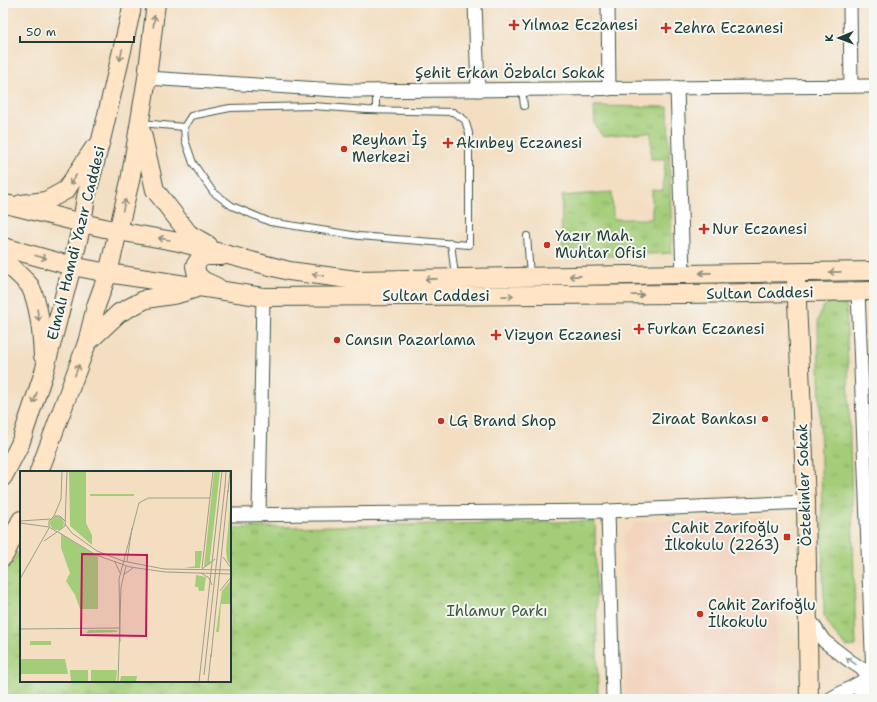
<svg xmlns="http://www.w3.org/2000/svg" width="877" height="702" font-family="'Shantell Sans',sans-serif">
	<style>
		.built { fill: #f3d4bf }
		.grass { fill: url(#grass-tufts); stroke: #628556 }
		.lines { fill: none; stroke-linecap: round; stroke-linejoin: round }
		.lane-casing { stroke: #3f5549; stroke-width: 8 }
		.street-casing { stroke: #3f5549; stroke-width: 15 }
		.secondary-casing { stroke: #3f5549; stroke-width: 20 }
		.lane { stroke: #fff; stroke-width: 6 }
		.street { stroke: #fff; stroke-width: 13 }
		.secondary { stroke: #ffe4c6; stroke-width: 18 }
		.oneway { stroke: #8f907d }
		.oneway2 { stroke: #8f9e9a }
		.poi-dot { fill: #c8321e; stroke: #f6f6f2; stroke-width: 1.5 }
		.labels { text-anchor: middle; stroke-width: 4; stroke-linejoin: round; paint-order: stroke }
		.poi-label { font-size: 15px; fill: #1f3d34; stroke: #f6f6f2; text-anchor: start }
		.street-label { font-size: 15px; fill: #1f3d34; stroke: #f6f6f2 }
		.park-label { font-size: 15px; fill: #3a5a42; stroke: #f6f6f2 }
		.inset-road { fill: none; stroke: #9e9e89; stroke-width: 1 }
		.view { fill: #c2185b; fill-opacity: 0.15; stroke: #c2185b; stroke-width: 2 }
		.inset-edge { fill: none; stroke: #1f3d34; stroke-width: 2 }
	</style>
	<defs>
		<pattern id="grass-tufts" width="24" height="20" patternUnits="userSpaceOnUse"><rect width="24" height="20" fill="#a4cd79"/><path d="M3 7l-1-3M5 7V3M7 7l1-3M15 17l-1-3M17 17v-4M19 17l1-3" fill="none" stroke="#85a864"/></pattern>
	</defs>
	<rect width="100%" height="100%" fill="#f6f6f2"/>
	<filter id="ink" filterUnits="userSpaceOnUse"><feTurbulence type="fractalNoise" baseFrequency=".025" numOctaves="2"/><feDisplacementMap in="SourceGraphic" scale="8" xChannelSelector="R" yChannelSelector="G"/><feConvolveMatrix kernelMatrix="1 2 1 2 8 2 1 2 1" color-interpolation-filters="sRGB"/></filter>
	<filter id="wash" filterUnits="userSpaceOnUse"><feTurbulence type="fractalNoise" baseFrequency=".012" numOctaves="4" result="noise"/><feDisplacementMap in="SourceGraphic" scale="16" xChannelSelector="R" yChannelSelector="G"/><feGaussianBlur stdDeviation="0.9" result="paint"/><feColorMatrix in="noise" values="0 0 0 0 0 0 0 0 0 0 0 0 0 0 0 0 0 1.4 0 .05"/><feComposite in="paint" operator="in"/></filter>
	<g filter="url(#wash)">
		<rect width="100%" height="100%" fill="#f3dec1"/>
		<path class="built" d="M763,517L776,530L778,691L770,699H626L625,698L623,536L637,522Z"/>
		<g class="grass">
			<path d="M594,106L668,107L672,253L561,258L562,196L612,192L613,219H652V190L663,191L665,159H651V132L602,136L595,124Z"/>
			<path d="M846,299L856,646L847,647L835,634L824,616L818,320L823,307L833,300Z"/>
			<path d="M595,521L598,699H3V575L21,549V681H230V528Z"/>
		</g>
	</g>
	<g filter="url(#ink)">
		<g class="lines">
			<defs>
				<g id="lane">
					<path d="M376,90V110"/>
					<path d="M522,90L524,106"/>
					<path d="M313,106L367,110L453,112L465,120L469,133V245L359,236L270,222L232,206L213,192L193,163L185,140L184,127L191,116L230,108Z"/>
					<path d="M141,123L184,127"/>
					<path d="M527,236L530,275"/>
					<path d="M451,243L455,276"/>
				</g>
				<g id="street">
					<path d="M475,3L478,90"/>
					<path d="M608,3L609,89"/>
					<path d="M850,3L851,86"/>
					<path d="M147,78L352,91L874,86"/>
					<path d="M677,88L683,274"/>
					<path d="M858,291L873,676"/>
					<path d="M608,511L613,699"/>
					<path d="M259,514L263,297"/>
					<path d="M230,515L608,511L806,502"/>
					<path d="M808,617L824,641L850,661L873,676L859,699"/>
					<path d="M830,699L872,676"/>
				</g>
				<g id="secondary">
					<path d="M142,133L155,190L189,234L208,245"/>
					<path d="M3,204L10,205L82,223L118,231L179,242L289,271L356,280L683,274L874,271"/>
					<path d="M21,204L46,201L66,190L94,148"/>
					<path d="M3,247L72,266L108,273L263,297L684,294L874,291"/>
					<path d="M3,260C9,265 26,281 30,286C40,306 42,334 43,356"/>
					<path d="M796,280L806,502L809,699"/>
					<path d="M217,287L204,281L197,275L195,266L200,258L207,256H222"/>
					<path d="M87,343L119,313L146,299L178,294L194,289"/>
					<path d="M39,472L87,343L96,306L108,273L130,181L147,78L156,3"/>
					<path d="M3,477L20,444L44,372L72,266L82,223L86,197L102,136L131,12L132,3"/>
					<path d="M3,557L6,552L21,520"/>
				</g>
			</defs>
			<use href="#lane" class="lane-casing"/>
			<use href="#street" class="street-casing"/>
			<use href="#secondary" class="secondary-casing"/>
			<use href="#lane" class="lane"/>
			<use href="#street" class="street"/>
			<use href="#secondary" class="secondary"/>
		</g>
		<defs><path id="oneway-shaft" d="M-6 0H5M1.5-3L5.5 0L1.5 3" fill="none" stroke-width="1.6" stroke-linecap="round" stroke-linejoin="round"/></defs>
		<g class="oneway">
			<use href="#oneway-shaft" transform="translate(154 21) rotate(-83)"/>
			<use href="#oneway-shaft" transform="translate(121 55) rotate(103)"/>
			<use href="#oneway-shaft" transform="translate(73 180) rotate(123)"/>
			<use href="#oneway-shaft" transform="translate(124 205) rotate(-77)"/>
			<use href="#oneway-shaft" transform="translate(164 239) rotate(-170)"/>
			<use href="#oneway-shaft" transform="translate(41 257) rotate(15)"/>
			<use href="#oneway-shaft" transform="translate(835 272) rotate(179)"/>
			<use href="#oneway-shaft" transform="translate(705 273) rotate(179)"/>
			<use href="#oneway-shaft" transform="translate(318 275) rotate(-172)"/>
			<use href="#oneway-shaft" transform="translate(575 276) rotate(179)"/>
			<use href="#oneway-shaft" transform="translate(431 279) rotate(179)"/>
			<use href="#oneway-shaft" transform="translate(638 295) rotate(-1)"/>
			<use href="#oneway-shaft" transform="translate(508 296) rotate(-1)"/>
			<use href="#oneway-shaft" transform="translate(38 315) rotate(81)"/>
			<use href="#oneway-shaft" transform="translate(77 370) rotate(-69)"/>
			<use href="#oneway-shaft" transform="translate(35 398) rotate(108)"/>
		</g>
		<use class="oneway2" href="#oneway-shaft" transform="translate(851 661) rotate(-145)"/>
	</g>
	<g class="poi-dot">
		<path d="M512 19h4v4h4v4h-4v4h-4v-4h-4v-4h4z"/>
		<path d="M664 22h4v4h4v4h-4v4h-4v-4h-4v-4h4z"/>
		<path d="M446 137h4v4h4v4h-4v4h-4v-4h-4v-4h4z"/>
		<circle cx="344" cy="149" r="4"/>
		<path d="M702 223h4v4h4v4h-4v4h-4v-4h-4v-4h4z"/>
		<circle cx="547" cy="245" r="4"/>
		<path d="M637 323h4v4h4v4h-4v4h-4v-4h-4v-4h4z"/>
		<path d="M494 329h4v4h4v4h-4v4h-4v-4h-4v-4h4z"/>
		<circle cx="337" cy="340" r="4"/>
		<circle cx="765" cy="419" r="4"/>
		<circle cx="441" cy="421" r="4"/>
		<rect x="783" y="533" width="8" height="8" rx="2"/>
		<circle cx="700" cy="614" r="4"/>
	</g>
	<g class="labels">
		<g class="poi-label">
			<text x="522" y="30">Yılmaz Eczanesi</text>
			<text x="674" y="33">Zehra Eczanesi</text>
			<text x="352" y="145">Reyhan İş<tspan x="352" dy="17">Merkezi</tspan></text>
			<text x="456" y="148">Akınbey Eczanesi</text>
			<text x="712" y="234">Nur Eczanesi</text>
			<text x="555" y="241">Yazır Mah.<tspan x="555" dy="17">Muhtar Ofisi</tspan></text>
			<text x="647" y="334">Furkan Eczanesi</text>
			<text x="504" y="340">Vizyon Eczanesi</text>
			<text x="345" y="345">Cansın Pazarlama</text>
			<text x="757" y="424" text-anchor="end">Ziraat Bankası</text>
			<text x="449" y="426">LG Brand Shop</text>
			<text x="779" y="533" text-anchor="end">Cahit Zarifoğlu<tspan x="779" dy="17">İlkokulu (2263)</tspan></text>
			<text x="708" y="610">Cahit Zarifoğlu<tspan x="708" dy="17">İlkokulu</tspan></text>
		</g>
		<g class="street-label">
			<text x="510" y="78">Şehit Erkan Özbalcı Sokak</text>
			<text transform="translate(76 243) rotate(-76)" y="5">Elmalı Hamdi Yazır Caddesi</text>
			<text transform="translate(760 293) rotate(-1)" y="5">Sultan Caddesi</text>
			<text x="436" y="301">Sultan Caddesi</text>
			<text transform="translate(804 485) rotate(-92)" y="5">Öztekinler Sokak</text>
		</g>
		<g class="park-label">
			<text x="497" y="616">Ihlamur Parkı</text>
		</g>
	</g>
	<g transform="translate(20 471)">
		<rect width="211" height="211" fill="#f3dec1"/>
		<path d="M49,0H66V52L72,64V74L50,55ZM194,0H200L190,88V93L184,96ZM70,23H114V25H70ZM211,26V95L207,89L206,79ZM30 52a7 7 0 1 1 14 0a7 7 0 1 1-14 0ZM41,63L78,86V138H60L55,124L46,110L50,102L41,77ZM175,80H182L180,97H165L175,95ZM176,104L186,106L184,120H179L178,116H175ZM211,109V133H201L199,161H196L202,120ZM69,159H96L98,161L66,162ZM10,170H31V174H10ZM0,188H45L48,203H0ZM50,199H68V211H51ZM71,199H97L96,211H71ZM101,205H117L116,211H100Z" fill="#a4cd79"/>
		<path class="inset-road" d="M205,16L206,0M208,21L210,0M34,45L41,28L42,0M0,50L30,48M45,50L40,45H34L29,50V56L37,61L45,55L47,0M0,52L29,56M45,53L52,62L77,80L103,90L144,98L211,99M38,61L76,84L110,96L145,101L211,103M24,70L37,61M203,86L211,97M107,90L112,57M95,91L100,102M182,97L193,0M182,98L195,88M181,102L189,107L192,114M103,104L113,97M0,108L29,57M200,120L211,106M0,158L99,157M100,171L99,108L119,32L128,27H190M191,186L208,19M184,204L205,15M98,211L101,116L106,95M179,211L202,0M188,211L191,183"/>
		<path class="view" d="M62,83L127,84L126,165L61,164Z"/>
		<rect width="211" height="211" class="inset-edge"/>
	</g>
	<rect width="877" height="702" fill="none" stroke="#f6f6f2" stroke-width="16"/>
	<g transform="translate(839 38) rotate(269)" stroke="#f6f6f2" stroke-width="3" paint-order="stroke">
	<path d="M0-3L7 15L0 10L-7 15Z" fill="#1f3d34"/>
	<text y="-6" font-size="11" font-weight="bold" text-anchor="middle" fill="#1f3d34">K</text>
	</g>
	<path d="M20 36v6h114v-6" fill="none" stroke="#1f3d34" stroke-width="2"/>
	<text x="26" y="36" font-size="12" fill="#1f3d34" stroke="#f6f6f2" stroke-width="3" paint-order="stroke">50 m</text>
</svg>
